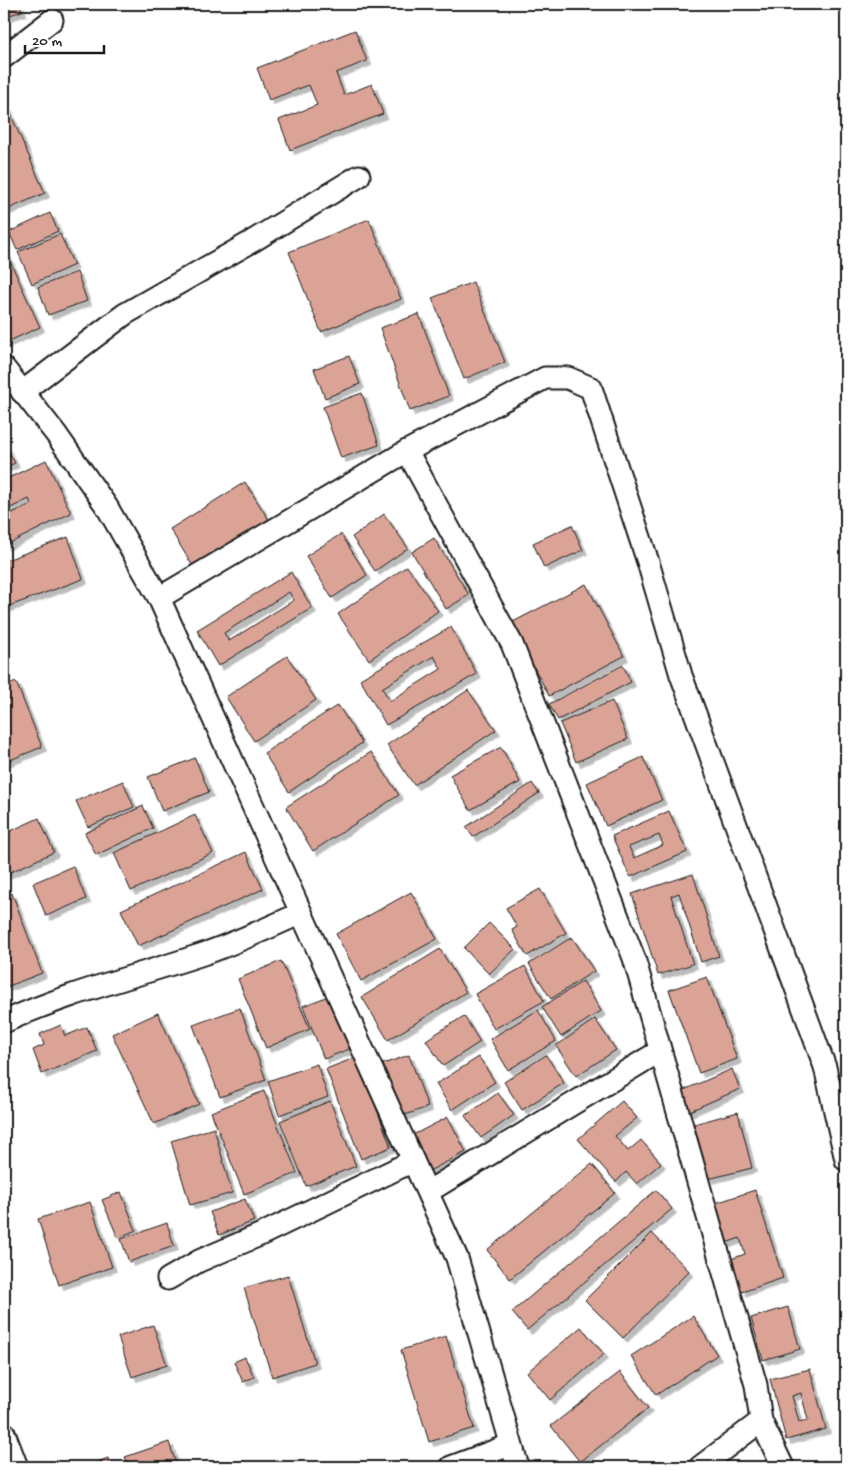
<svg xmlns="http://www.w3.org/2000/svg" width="850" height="1471" font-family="'Gochi Hand',sans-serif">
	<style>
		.building { fill: #dba396; stroke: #1c1c1c; fill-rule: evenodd; filter: url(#shadow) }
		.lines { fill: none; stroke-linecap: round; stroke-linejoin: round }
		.street-casing { stroke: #1c1c1c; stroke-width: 25 }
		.street { stroke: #fff; stroke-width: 21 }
	</style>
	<defs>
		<filter id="shadow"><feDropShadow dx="4.5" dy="4.5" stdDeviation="0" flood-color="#0004"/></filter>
	</defs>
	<rect width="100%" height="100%" fill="#fff"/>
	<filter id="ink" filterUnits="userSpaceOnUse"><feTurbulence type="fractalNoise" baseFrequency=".02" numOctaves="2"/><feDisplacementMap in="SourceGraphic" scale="10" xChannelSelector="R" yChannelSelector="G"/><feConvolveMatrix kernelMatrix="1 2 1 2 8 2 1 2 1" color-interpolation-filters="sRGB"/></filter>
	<g filter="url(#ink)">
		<g class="building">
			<path d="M4,4H20L22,11L4,17Z"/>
			<path d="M355,30L367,61L336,73L344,95L372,84L383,114L290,150L279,120L317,105L309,85L269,100L257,68Z"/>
			<path d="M7,106L45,193L4,211V108Z"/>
			<path d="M50,213L58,231L17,250L9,232Z"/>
			<path d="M369,219L401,299L321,332L289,252Z"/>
			<path d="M60,234L74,265L32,284L18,252Z"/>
			<path d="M4,248L40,327L7,342L4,335Z"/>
			<path d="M77,272L87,301L48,315L38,287Z"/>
			<path d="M473,282L505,362L464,379L432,298Z"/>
			<path d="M419,314L449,396L410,411L380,328Z"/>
			<path d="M349,356L360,384L325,398L314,369Z"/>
			<path d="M362,393L379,445L341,458L323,407Z"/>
			<path d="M4,443L15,463L4,468Z"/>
			<path d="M46,460L71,513L4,546V517L31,504L29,499L4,511V480Z"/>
			<path d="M245,482L269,520L194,568L170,529Z"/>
			<path d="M384,514L408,548L375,571L352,537Z"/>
			<path d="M572,525L583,550L544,568L533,543Z"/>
			<path d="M341,534L367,575L332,598L306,556Z"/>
			<path d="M68,537L83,579L4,608V561Z"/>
			<path d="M434,538L469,595L446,609L412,552Z"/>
			<path d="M407,566L438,611L369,660L338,614Z"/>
			<path d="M291,572L312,608L218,666L197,630ZM289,592L294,600L229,641L224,633Z"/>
			<path d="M586,584L624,656L549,696L511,623Z"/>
			<path d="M451,627L477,674L386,725L360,679ZM434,656L441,669L390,701L382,688Z"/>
			<path d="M287,656L316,700L254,741L226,697Z"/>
			<path d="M623,665L631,682L558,720L549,704Z"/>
			<path d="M16,682L42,747L5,762L4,687Z"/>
			<path d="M468,690L496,730L414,785L387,745Z"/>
			<path d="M612,701L628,739L576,762L560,723Z"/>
			<path d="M338,705L362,743L289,792L264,753Z"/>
			<path d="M501,747L520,782L470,810L450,775Z"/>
			<path d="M371,752L399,795L313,851L286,807Z"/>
			<path d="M643,757L662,800L606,826L587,783Z"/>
			<path d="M195,758L209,792L162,811L148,777Z"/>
			<path d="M123,781L134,807L88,827L76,801Z"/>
			<path d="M532,783L539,793L473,837L466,827Z"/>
			<path d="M143,806L153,828L96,855L85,833Z"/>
			<path d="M669,811L687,852L630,877L612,836ZM659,835L663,845L634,858L629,847Z"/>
			<path d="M195,815L213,853L131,891L114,853Z"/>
			<path d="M39,818L54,852L4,875V834Z"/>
			<path d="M246,852L263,889L138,946L121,910Z"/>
			<path d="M73,866L86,899L46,916L33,883Z"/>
			<path d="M693,874L719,956L701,962L679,893L671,896L693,964L658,975L632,894Z"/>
			<path d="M540,889L566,933L527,956L512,930L517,927L506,908Z"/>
			<path d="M411,892L437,939L361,981L336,934Z"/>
			<path d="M12,893L42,973L6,987L4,981V896Z"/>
			<path d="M489,923L515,949L489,974L464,948Z"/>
			<path d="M572,937L594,971L551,999L529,964Z"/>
			<path d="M440,949L466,992L388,1040L362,997Z"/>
			<path d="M281,961L310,1029L266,1048L238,979Z"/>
			<path d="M525,966L544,1001L494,1029L475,994Z"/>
			<path d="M707,977L737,1059L699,1073L669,990Z"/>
			<path d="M583,981L601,1011L561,1037L542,1007Z"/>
			<path d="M331,995L352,1048L324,1059L303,1006Z"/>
			<path d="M240,1008L266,1080L220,1097L193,1025Z"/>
			<path d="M538,1010L556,1041L508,1070L490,1039Z"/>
			<path d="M158,1013L199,1104L154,1124L112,1034Z"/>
			<path d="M464,1016L480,1042L443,1066L426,1040Z"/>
			<path d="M595,1019L616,1050L576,1076L556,1046Z"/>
			<path d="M61,1025L65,1036L87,1027L97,1051L42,1074L33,1050L44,1045L40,1034Z"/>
			<path d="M409,1055L428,1107L402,1116L383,1064Z"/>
			<path d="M546,1055L564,1083L522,1110L504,1082Z"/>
			<path d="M357,1057L391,1147L361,1159L326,1069Z"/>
			<path d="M479,1057L495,1082L452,1110L436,1084Z"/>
			<path d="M317,1064L328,1097L279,1115L268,1081Z"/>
			<path d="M732,1069L740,1089L685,1113L677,1093Z"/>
			<path d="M264,1091L297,1173L244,1194L211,1112Z"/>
			<path d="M498,1093L514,1115L481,1138L465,1116Z"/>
			<path d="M330,1101L356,1166L306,1186L280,1121Z"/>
			<path d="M622,1101L637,1118L615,1136L628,1151L641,1140L661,1163L637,1184L626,1172L616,1182L578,1139Z"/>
			<path d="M738,1112L752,1168L708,1179L694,1124Z"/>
			<path d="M448,1117L466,1152L427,1172L409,1137Z"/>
			<path d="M214,1128L232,1193L190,1205L171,1141Z"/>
			<path d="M592,1164L615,1193L510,1279L487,1250Z"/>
			<path d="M656,1190L672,1209L527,1330L512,1312Z"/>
			<path d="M755,1190L783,1278L742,1292L731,1259L745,1254L740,1238L726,1243L713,1204Z"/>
			<path d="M121,1192L136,1230L118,1238L102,1200Z"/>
			<path d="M245,1199L254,1221L219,1235L210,1212Z"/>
			<path d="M90,1202L112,1267L59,1285L38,1219Z"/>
			<path d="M167,1223L174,1246L129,1262L121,1239Z"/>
			<path d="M652,1233L689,1271L623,1338L585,1300Z"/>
			<path d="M288,1275L315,1363L272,1377L244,1288Z"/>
			<path d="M788,1307L800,1349L763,1360L751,1318Z"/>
			<path d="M693,1316L717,1355L656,1395L631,1356Z"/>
			<path d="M153,1325L167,1365L132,1377L118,1337Z"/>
			<path d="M581,1327L604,1354L550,1400L527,1372Z"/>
			<path d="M446,1336L474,1428L429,1442L401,1350Z"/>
			<path d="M245,1357L254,1377L243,1382L234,1362Z"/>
			<path d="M810,1369L826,1429L786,1440L770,1379ZM801,1393L808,1420L799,1422L792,1396Z"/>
			<path d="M620,1372L648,1408L580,1462L551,1426Z"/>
			<path d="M169,1442L177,1467H129L125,1457Z"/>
			<path d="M108,1458L111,1467H84Z"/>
			<path d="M844,1460L846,1467H826Z"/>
		</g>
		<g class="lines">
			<defs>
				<g id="street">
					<path d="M4,57L52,20"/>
					<path d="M4,368L56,434L107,507L159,598L457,1258L518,1467"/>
					<path d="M22,392L125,314L251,242L359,176"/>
					<path d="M407,451L512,644L634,958L756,1385L761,1421L783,1467"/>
					<path d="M159,598L407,451L545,378H568L591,388L648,562L681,675L825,1067L846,1160"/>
					<path d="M4,1022C69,992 138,976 206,953C238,942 270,927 301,913"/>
					<path d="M429,1191L660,1051"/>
					<path d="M168,1279L199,1261L262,1234L413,1161"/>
					<path d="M4,1433L17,1467"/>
					<path d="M451,1467L510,1445"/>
					<path d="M700,1467L761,1421"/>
				</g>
			</defs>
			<use href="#street" class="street-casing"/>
			<use href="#street" class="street"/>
		</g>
	</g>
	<rect width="850" height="1471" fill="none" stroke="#fff" stroke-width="20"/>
	<rect x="10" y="10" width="830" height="1451" fill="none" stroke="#1c1c1c" stroke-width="2" filter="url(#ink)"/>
	<path d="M25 45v8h79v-8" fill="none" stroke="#1c1c1c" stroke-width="2.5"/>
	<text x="32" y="45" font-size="15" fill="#1c1c1c" stroke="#ffffff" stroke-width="4" paint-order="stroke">20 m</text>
</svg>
